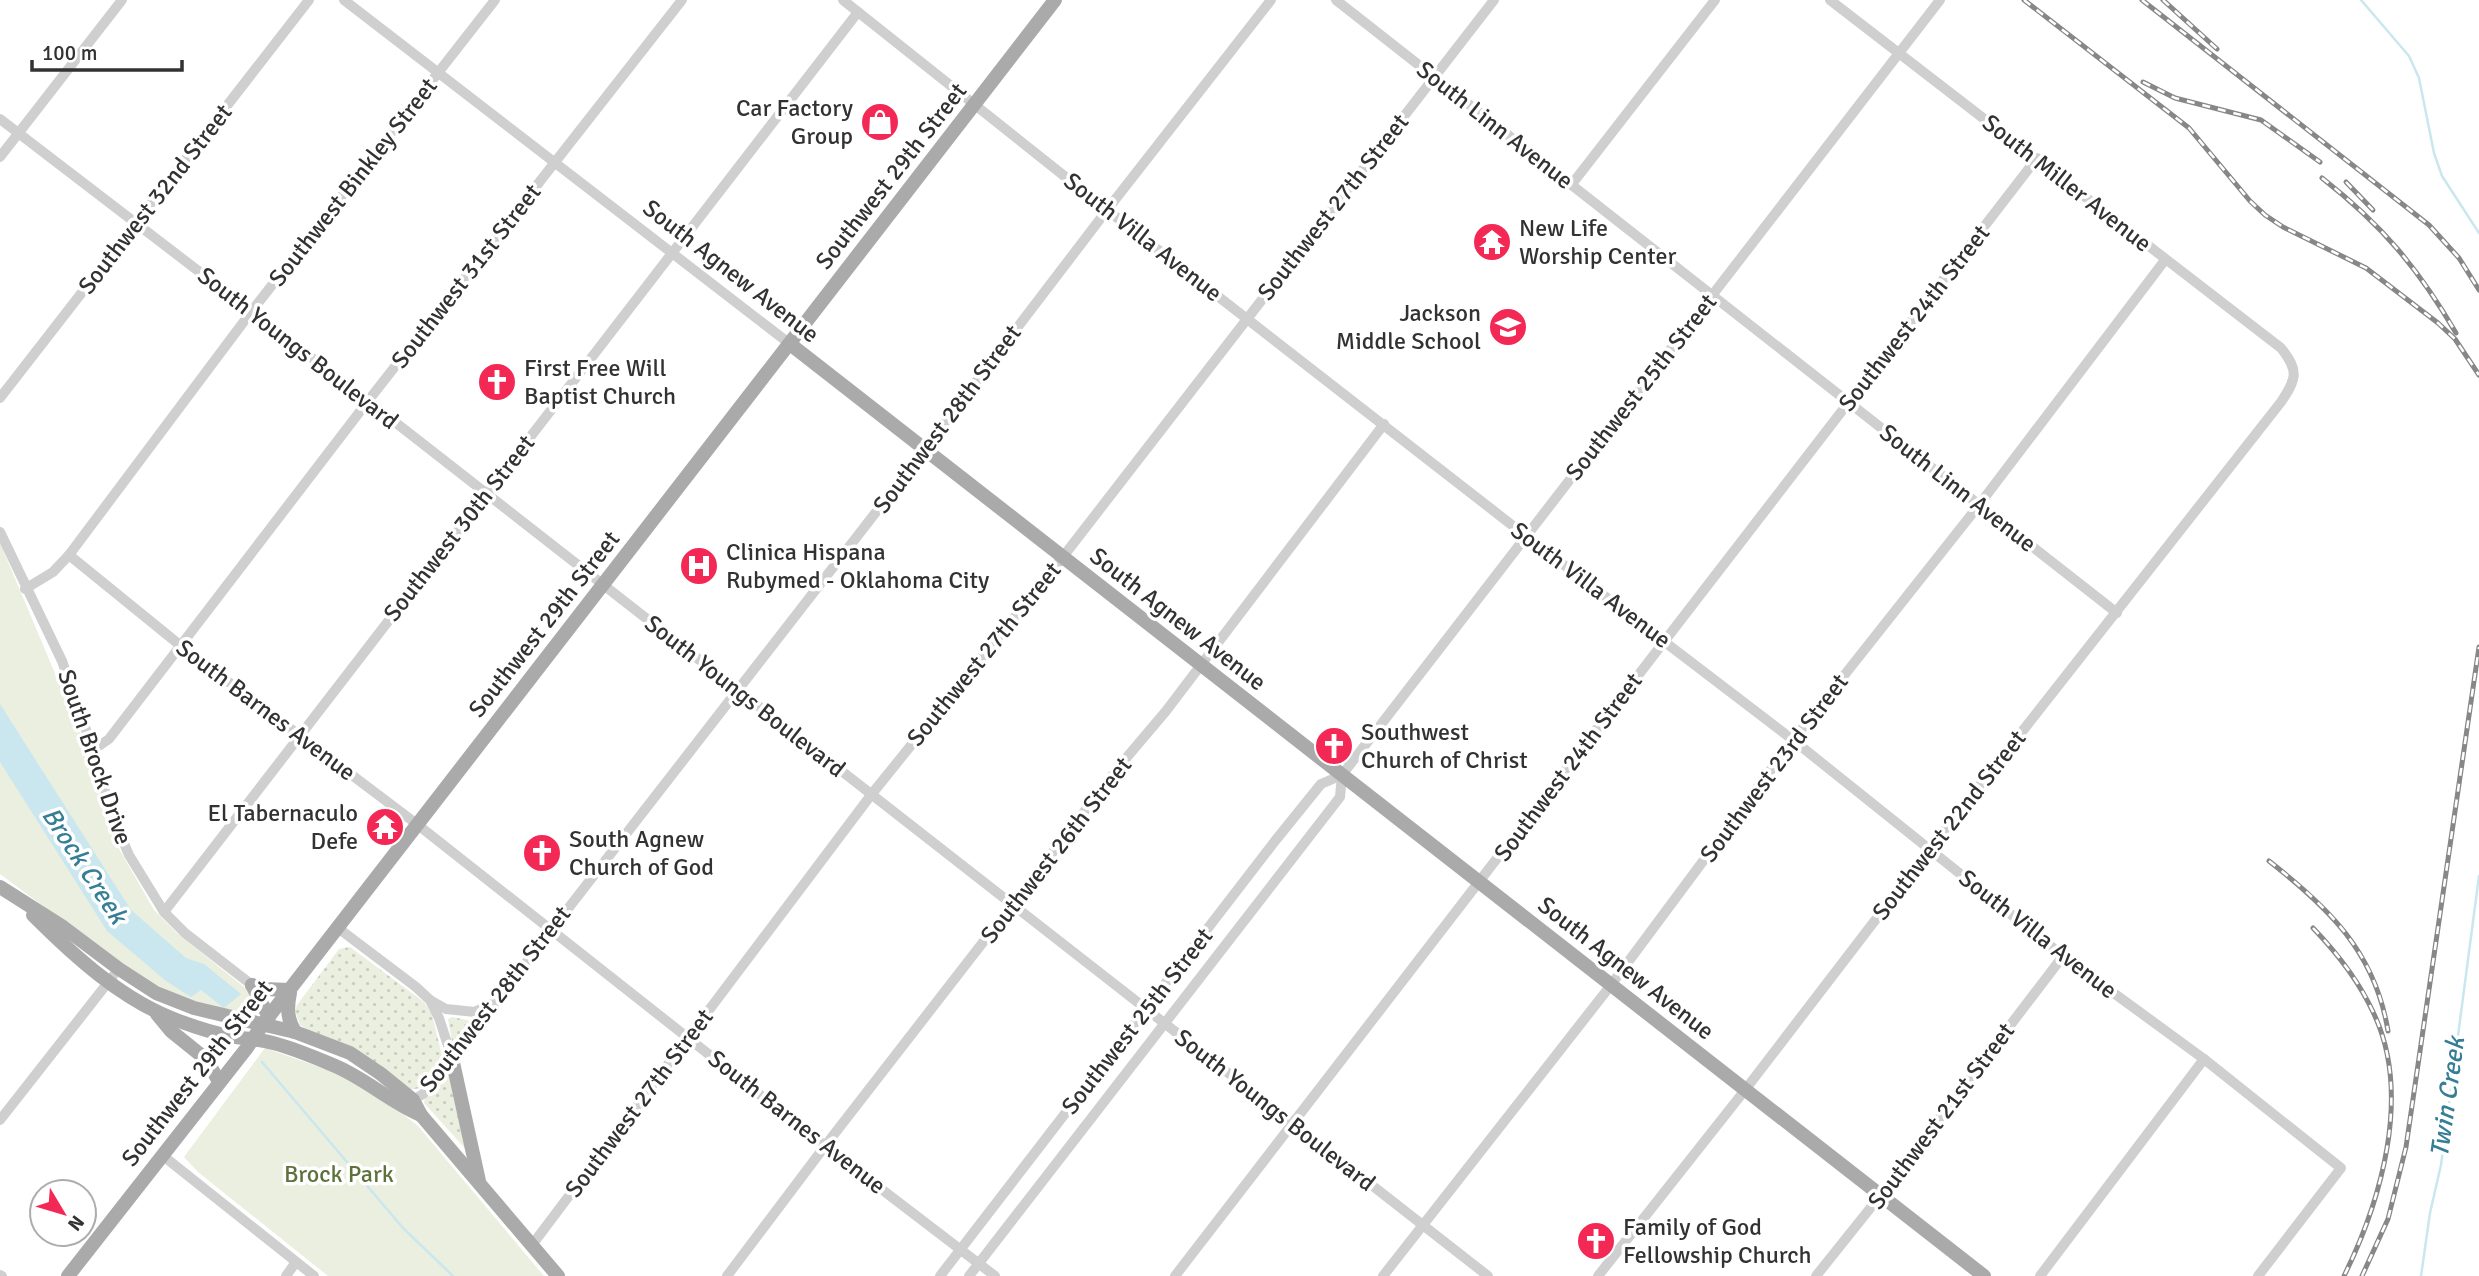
<svg xmlns="http://www.w3.org/2000/svg" width="2479" height="1276" font-family="Signika,sans-serif">
	<style>
		.grass { fill: url(#grass-dots) }
		.park { fill: #eaefdf }
		.water { fill: #cae7f0 }
		.lines { fill: none; stroke-linecap: round; stroke-linejoin: round }
		.stream { stroke: #cae7f0; stroke-width: 2.5 }
		.minor { stroke: #cfcfcf; stroke-width: 10 }
		.major { stroke: #aaa; stroke-width: 14 }
		.rail-casing { stroke: #878787; stroke-width: 5 }
		.rail { stroke: #fff; stroke-width: 2.5; stroke-dasharray: 8; stroke-linecap: butt }
		.labels { text-anchor: middle; stroke-width: 7; stroke-linejoin: round; paint-order: stroke }
		.poi-label { font-size: 24px; fill: #323232; stroke: #fff; text-anchor: start }
		.street-label { font-size: 24px; fill: #323232; stroke: #fff }
		.park-label { font-size: 24px; fill: #5c723a; stroke: #fff }
		.water-label { font-size: 26px; font-style: italic; fill: #357e95; stroke: #fff }
	</style>
	<defs>
		<pattern id="grass-dots" width="8" height="8" patternUnits="userSpaceOnUse" patternTransform="scale(1.75)"><rect width="8" height="8" fill="#eaefdf"/><path d="M2 2h.1M6 6h.1" fill="none" stroke="#c9cdc0" stroke-width="1.8" stroke-linecap="round"/></pattern>
	</defs>
	<rect width="100%" height="100%" fill="#fff"/>
	<g class="grass">
		<path d="M350,947L424,1002L432,1014L442,1056L441,1063L421,1088L409,1090L300,1025L295,1011L297,1005L339,949Z"/>
		<path d="M452,1017L472,1021V1025L458,1042L452,1041L448,1019Z"/>
		<path d="M450,1066L471,1155L424,1103L425,1098Z"/>
	</g>
	<g class="park">
		<path d="M0,543L86,747L118,847L154,910L177,933L254,995L256,1006L250,1015L212,1007L165,990L131,971L0,874Z"/>
		<path d="M265,1048L345,1076L389,1103L418,1126L544,1276H328L198,1172L184,1157Z"/>
	</g>
	<path class="water" d="M0,704L131,910L186,958L204,964L241,994L224,1008L201,990L191,997L166,981L107,931L0,762Z"/>
	<g class="lines">
		<g class="stream">
			<path d="M2361,0L2409,56L2419,78L2434,153L2442,176L2479,233"/>
			<path d="M262,1062L403,1228L453,1276"/>
			<path d="M2421,1276L2430,1213L2441,1165L2479,876"/>
		</g>
		<g class="minor">
			<path d="M344,0L790,344"/>
			<path d="M843,0L1107,210L1526,536L1793,740L2063,956L2204,1059L2341,1168L2258,1276"/>
			<path d="M1336,0L2117,613"/>
			<path d="M0,119L368,401L1488,1276"/>
			<path d="M0,157L122,0"/>
			<path d="M1572,184L1715,0"/>
			<path d="M0,398L309,0"/>
			<path d="M0,532L62,661L93,750L113,818L129,855L164,912L185,933L252,985"/>
			<path d="M69,555L181,646L418,825L825,1146L995,1276"/>
			<path d="M25,589L53,572L69,555L251,312L495,0"/>
			<path d="M93,750L109,739L368,401L682,0"/>
			<path d="M164,912L858,12"/>
			<path d="M338,928L416,987L430,1000L446,1009L475,1012L492,1003"/>
			<path d="M430,1000L439,1018L452,1058"/>
			<path d="M413,1100L423,1094L452,1058L911,467L1107,210L1271,0"/>
			<path d="M0,1120L113,976"/>
			<path d="M162,1155L314,1276"/>
			<path d="M532,1245L871,795L1062,558L1494,0"/>
			<path d="M0,1275L2,1276"/>
			<path d="M286,1276L296,1262"/>
			<path d="M727,1276L825,1146L1122,763L1166,711L1384,424"/>
			<path d="M940,1276L1275,841L1321,784L1342,775L1940,0"/>
			<path d="M969,1276L1340,797L1342,775"/>
			<path d="M1175,1276L2037,158"/>
			<path d="M1383,1276L1611,985L1793,740L1979,505L2165,260"/>
			<path d="M1598,1276L1745,1090L1929,850L2281,402C2297,378 2299,371 2281,348L1830,0"/>
			<path d="M1816,1276L1880,1196L2063,956"/>
			<path d="M2040,1276L2204,1059"/>
		</g>
		<g class="major">
			<path d="M790,344L1984,1276"/>
			<path d="M0,887L63,927L119,969L156,993L194,1008L295,1032L350,1053L381,1074L413,1100L421,1115L558,1276"/>
			<path d="M33,915C74,956 123,1001 179,1021C195,1027 213,1033 230,1036C244,1039 259,1039 273,1043C293,1048 314,1057 333,1065C365,1078 390,1102 421,1115"/>
			<path d="M252,985L263,989L290,990"/>
			<path d="M252,985L269,1017"/>
			<path d="M290,993C287,1007 287,1019 295,1032"/>
			<path d="M157,1014L171,1031L207,1060L219,1082"/>
			<path d="M452,1058L479,1181"/>
			<path d="M68,1276L246,1049L263,1024L1055,0"/>
		</g>
		<defs>
			<g id="rail">
				<path d="M2024,0L2189,128L2250,201L2265,215L2283,227L2366,268L2438,323L2455,339L2479,375"/>
				<path d="M2142,0L2429,225L2459,258L2479,290"/>
				<path d="M2163,0L2217,49"/>
				<path d="M2143,82L2175,98L2261,120L2320,162"/>
				<path d="M2322,178C2382,225 2418,268 2456,333"/>
				<path d="M2346,182L2373,210"/>
				<path d="M2269,861C2329,908 2375,952 2388,1031"/>
				<path d="M2313,928C2338,954 2359,981 2374,1014C2412,1095 2381,1201 2344,1276"/>
				<path d="M2362,1276L2388,1219L2406,1147L2479,647"/>
			</g>
		</defs>
		<use href="#rail" class="rail-casing"/>
		<use href="#rail" class="rail"/>
	</g>
	<defs>
		<symbol id="shop-disc" viewBox="-11 -11 22 22"><circle r="9.5" fill="#f42855" stroke="#fff"/><path d="M-5-2.5h2.3a2.7 3.5 0 0 1 5.4 0H5L5.5 6h-11ZM-1.5-2.5h3a1.5 2.3 0 0 0-3 0Z" fill="#fff"/></symbol>
		<symbol id="temple-disc" viewBox="-11 -11 22 22"><circle r="9.5" fill="#f42855" stroke="#fff"/><path d="M0-6L5-2H3V0L6.5 2.5H4V6H1.5V3h-3V6H-4V2.5H-6.5L-3 0V-2H-5Z" fill="#fff"/></symbol>
		<symbol id="school-disc" viewBox="-11 -11 22 22"><circle r="9.5" fill="#f42855" stroke="#fff"/><path d="M0-5L7-2L0 1L-7-2ZM-4 1L0 2.5L4 1V4Q0 6-4 4Z" fill="#fff"/></symbol>
		<symbol id="church-disc" viewBox="-11 -11 22 22"><circle r="9.5" fill="#f42855" stroke="#fff"/><path d="M-1.2-6h2.4v3.5h3.3v2.4h-3.3V6h-2.4V-.1h-3.3v-2.4h3.3Z" fill="#fff"/></symbol>
		<symbol id="hospital-disc" viewBox="-11 -11 22 22"><circle r="9.5" fill="#f42855" stroke="#fff"/><path d="M-5-5h3v3.5h4V-5h3V5h-3V1.5h-4V5h-3Z" fill="#fff"/></symbol>
	</defs>
	<g fill-rule="evenodd">
		<use href="#shop-disc" x="858" y="100" width="44" height="44"/>
		<use href="#temple-disc" x="1470" y="220" width="44" height="44"/>
		<use href="#school-disc" x="1486" y="305" width="44" height="44"/>
		<use href="#church-disc" x="475" y="360" width="44" height="44"/>
		<use href="#hospital-disc" x="677" y="544" width="44" height="44"/>
		<use href="#church-disc" x="1312" y="724" width="44" height="44"/>
		<use href="#temple-disc" x="363" y="805" width="44" height="44"/>
		<use href="#church-disc" x="520" y="831" width="44" height="44"/>
		<use href="#church-disc" x="1574" y="1219" width="44" height="44"/>
	</g>
	<g class="labels">
		<g class="poi-label">
			<text x="853" y="116" text-anchor="end">Car Factory<tspan x="853" dy="28">Group</tspan></text>
			<text x="1519" y="236">New Life<tspan x="1519" dy="28">Worship Center</tspan></text>
			<text x="1481" y="321" text-anchor="end">Jackson<tspan x="1481" dy="28">Middle School</tspan></text>
			<text x="524" y="376">First Free Will<tspan x="524" dy="28">Baptist Church</tspan></text>
			<text x="726" y="560">Clinica Hispana<tspan x="726" dy="28">Rubymed - Oklahoma City</tspan></text>
			<text x="1361" y="740">Southwest<tspan x="1361" dy="28">Church of Christ</tspan></text>
			<text x="358" y="821" text-anchor="end">El Tabernaculo<tspan x="358" dy="28">Defe</tspan></text>
			<text x="569" y="847">South Agnew<tspan x="569" dy="28">Church of God</tspan></text>
			<text x="1623" y="1235">Family of God<tspan x="1623" dy="28">Fellowship Church</tspan></text>
		</g>
		<g class="street-label">
			<text transform="translate(1495 125) rotate(38)" y="8">South Linn Avenue</text>
			<text transform="translate(891 176) rotate(-52)" y="8">Southwest 29th Street</text>
			<text transform="translate(353 182) rotate(-52)" y="8">Southwest Binkley Street</text>
			<text transform="translate(2067 183) rotate(38)" y="8">South Miller Avenue</text>
			<text transform="translate(155 199) rotate(-52)" y="8">Southwest 32nd Street</text>
			<text transform="translate(1333 207) rotate(-52)" y="8">Southwest 27th Street</text>
			<text transform="translate(1143 237) rotate(38)" y="8">South Villa Avenue</text>
			<text transform="translate(731 271) rotate(38)" y="8">South Agnew Avenue</text>
			<text transform="translate(466 276) rotate(-52)" y="8">Southwest 31st Street</text>
			<text transform="translate(1914 318) rotate(-52)" y="8">Southwest 24th Street</text>
			<text transform="translate(298 348) rotate(38)" y="8">South Youngs Boulevard</text>
			<text transform="translate(1641 387) rotate(-52)" y="8">Southwest 25th Street</text>
			<text transform="translate(947 419) rotate(-53)" y="8">Southwest 28th Street</text>
			<text transform="translate(1958 488) rotate(38)" y="8">South Linn Avenue</text>
			<text transform="translate(459 528) rotate(-52)" y="8">Southwest 30th Street</text>
			<text transform="translate(1591 585) rotate(37)" y="8">South Villa Avenue</text>
			<text transform="translate(1178 619) rotate(38)" y="8">South Agnew Avenue</text>
			<text transform="translate(544 624) rotate(-52)" y="8">Southwest 29th Street</text>
			<text transform="translate(984 654) rotate(-51)" y="8">Southwest 27th Street</text>
			<text transform="translate(745 696) rotate(38)" y="8">South Youngs Boulevard</text>
			<text transform="translate(266 710) rotate(37)" y="8">South Barnes Avenue</text>
			<text transform="translate(95 757) rotate(71)" y="8">South Brock Drive</text>
			<text transform="translate(1568 767) rotate(-53)" y="8">Southwest 24th Street</text>
			<text transform="translate(1774 768) rotate(-53)" y="8">Southwest 23rd Street</text>
			<text transform="translate(1949 825) rotate(-52)" y="8">Southwest 22nd Street</text>
			<text transform="translate(1056 850) rotate(-52)" y="8">Southwest 26th Street</text>
			<text transform="translate(2038 934) rotate(38)" y="8">South Villa Avenue</text>
			<text transform="translate(1626 968) rotate(38)" y="8">South Agnew Avenue</text>
			<text transform="translate(495 999) rotate(-52)" y="8">Southwest 28th Street</text>
			<text transform="translate(1137 1021) rotate(-52)" y="8">Southwest 25th Street</text>
			<text transform="translate(197 1073) rotate(-52)" y="8">Southwest 29th Street</text>
			<text transform="translate(639 1103) rotate(-53)" y="8">Southwest 27th Street</text>
			<text transform="translate(1275 1110) rotate(38)" y="8">South Youngs Boulevard</text>
			<text transform="translate(1941 1116) rotate(-53)" y="8">Southwest 21st Street</text>
			<text transform="translate(797 1122) rotate(38)" y="8">South Barnes Avenue</text>
		</g>
		<g class="park-label">
			<text x="339" y="1182">Brock Park</text>
		</g>
		<g class="water-label">
			<text transform="translate(85 865) rotate(57)" y="9">Brock Creek</text>
			<text transform="translate(2447 1097) rotate(-82)" y="9">Twin Creek</text>
		</g>
	</g>
	<g transform="translate(63 1213) rotate(128)"><circle r="33" fill="#ffffff" stroke="#adadad" stroke-width="2"/>
	<path d="M0-5L12 26L0 18L-12 26Z" fill="#f42855"/>
	<text y="-10" font-size="19" font-weight="bold" text-anchor="middle" fill="#323232">N</text>
	</g>
	<path d="M32 60v10h150v-10" fill="none" stroke="#323232" stroke-width="3.5"/>
	<text x="42" y="60" font-size="21" fill="#323232" stroke="#ffffff" stroke-width="5" paint-order="stroke">100 m</text>
</svg>
